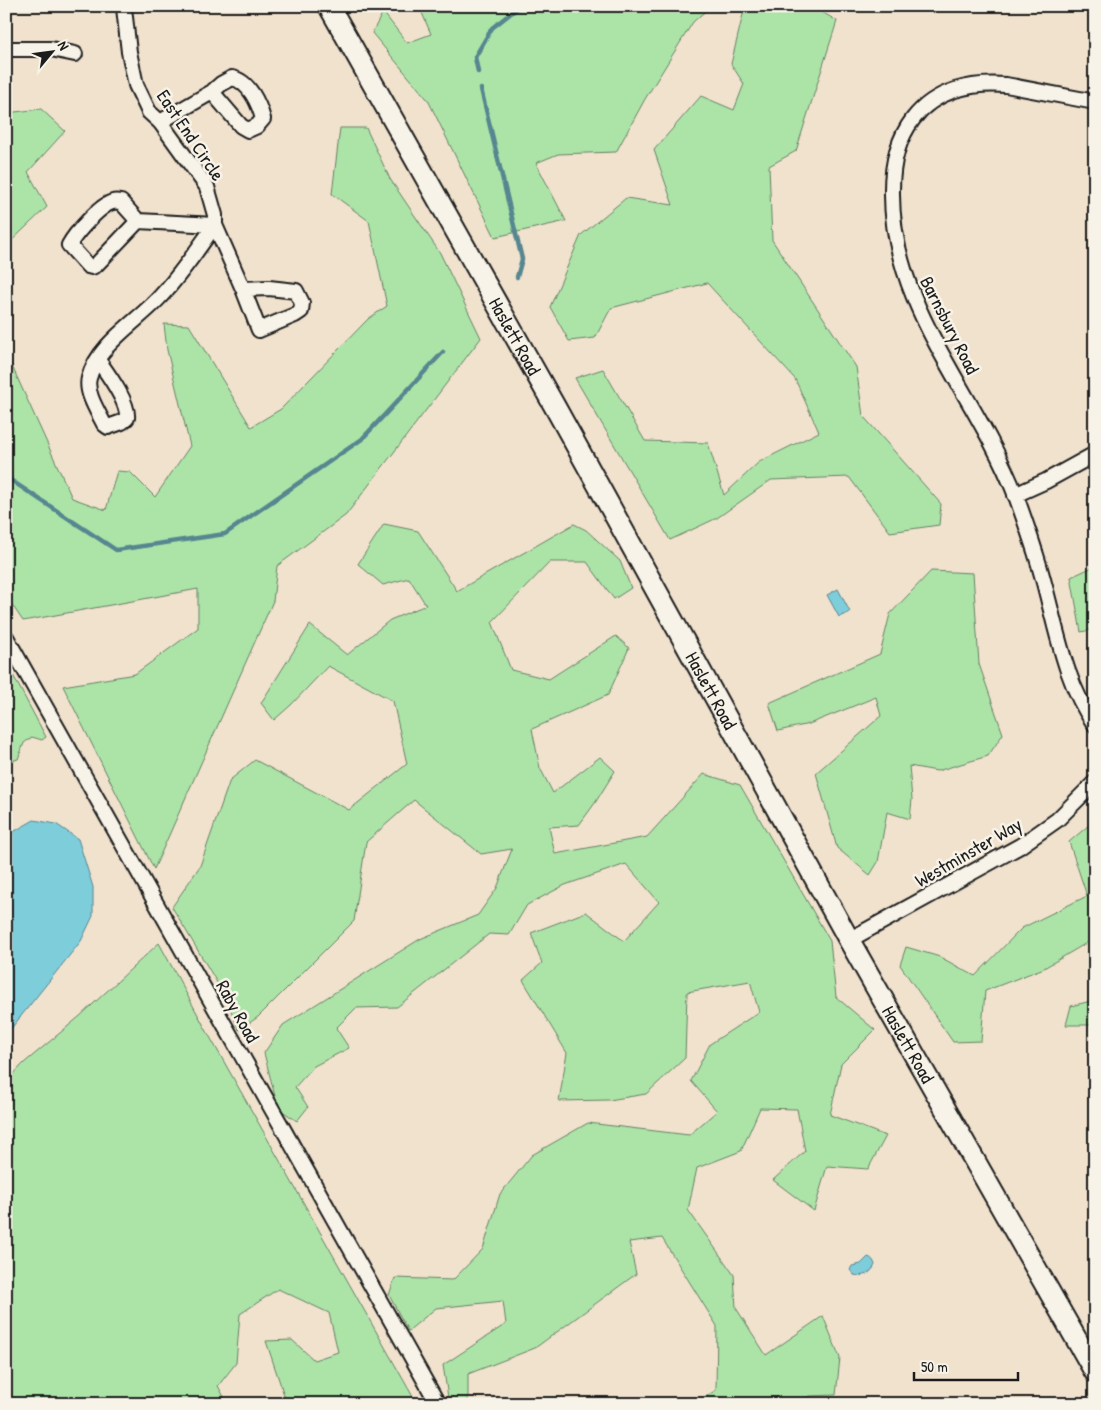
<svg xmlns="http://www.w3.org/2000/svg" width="1101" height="1410" font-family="'Patrick Hand',sans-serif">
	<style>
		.green { fill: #ace4a8; stroke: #648062 }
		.water { fill: #7ecddb; stroke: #57868f }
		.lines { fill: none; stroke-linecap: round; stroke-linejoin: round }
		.stream { stroke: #57868f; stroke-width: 4.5 }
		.street-casing { stroke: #1c1c1c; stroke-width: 18 }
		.secondary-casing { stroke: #1c1c1c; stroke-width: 24 }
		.street { stroke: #f7f3e8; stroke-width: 14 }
		.secondary { stroke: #f7f3e8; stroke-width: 20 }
		.labels { text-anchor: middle; stroke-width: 5; stroke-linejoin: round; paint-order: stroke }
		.street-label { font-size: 19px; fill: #1c1c1c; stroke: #f7f3e8 }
	</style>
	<rect width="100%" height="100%" fill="#f1e2ce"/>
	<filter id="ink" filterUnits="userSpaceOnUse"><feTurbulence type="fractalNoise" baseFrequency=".02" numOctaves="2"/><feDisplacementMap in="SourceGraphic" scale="10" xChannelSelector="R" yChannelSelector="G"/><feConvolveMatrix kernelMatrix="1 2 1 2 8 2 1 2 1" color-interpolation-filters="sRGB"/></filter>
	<g filter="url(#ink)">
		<g class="green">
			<path d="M419,6H711L693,22L645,99L616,152L558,154L536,163L566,221L495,237L428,100L372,33L383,12L407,43L431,34Z"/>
			<path d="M745,6H812L837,21L796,151L769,166L772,240L856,367L863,416L941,504L939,525L890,532L849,477L771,480L717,518L670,540L575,378L603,369L645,441L708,443L724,495L759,462L819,432L795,379L707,283L611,308L595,338L569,341L550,307L581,235L626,198L673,205L654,150L701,96L734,110L744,84L731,64Z"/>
			<path d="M41,109L65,131L28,172L47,207L6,246V113Z"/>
			<path d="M340,128H366L390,179L440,253L481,338L346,515L277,566L273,601L154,869L63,686L135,674L198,628V589L23,621L6,596V353L72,498L106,510L117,471L130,472L155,497L190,446L167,350L164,324L189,325L251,427L281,409L368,319L387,306L369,221L332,194Z"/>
			<path d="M384,524L418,531L457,591L574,524L586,530L620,561L631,588L614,599L587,562H550L492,622L511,670L549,679L616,636L629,648L608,695L532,729L540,768L553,793L600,757L615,771L595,803L579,825L549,827L555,854L647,837L704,774L740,785L830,941L836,997L875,1030L841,1064L830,1115L886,1136L868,1169L827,1166L814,1211L773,1180L805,1151L797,1109L760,1108L741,1151L697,1168L688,1210L734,1275L736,1308L766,1355L823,1316L840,1358L836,1395L810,1396L797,1404H694L716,1390L717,1326L662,1238L629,1242L636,1274L535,1348L468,1374V1404H449L443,1365L506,1324L503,1301L436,1308L408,1331L389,1295L395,1278L453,1280L483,1249L500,1194L532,1155L588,1123L689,1135L717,1111L691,1081L710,1044L759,1012L750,981L687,992L685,1058L646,1094L609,1100L559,1101L567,1053L523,980L542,963L531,933L586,912L624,941L659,902L626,864L565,885L527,905L509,935L489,934L397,1007L356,1008L336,1028L349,1048L314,1066L295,1087L308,1107L297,1121L278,1108L264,1053L283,1025L420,939L478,915L497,888L512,849L481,854L414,800L366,842L354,921L258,1017L239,1030L225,996L172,907L200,866L230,780L255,760L349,810L407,764L393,701L328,666L291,705L274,720L261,703L310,625L347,655L390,620L426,605L409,578L383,585L358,564Z"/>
			<path d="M1095,566V629L1081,632L1071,577Z"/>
			<path d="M931,571L973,573L979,664L1003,734L988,756L937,771L909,766L912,799L910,819L887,812L878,862L870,875L837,848L816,773L881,716L876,697L809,724L778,731L769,703L880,654L890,614Z"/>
			<path d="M6,662L46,737L42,740L32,737L24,743L18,759L12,761L6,757Z"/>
			<path d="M1095,820V938L1044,968L985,991L981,1041L953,1042L900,965L906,947L940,957L975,976L1022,928L1087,896L1069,842Z"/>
			<path d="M159,943L210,1037L417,1404H287L266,1341L292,1340L314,1360L338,1352L329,1313L278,1289L240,1314L236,1363L218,1386L228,1404H6V1082L24,1063L79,1017Z"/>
			<path d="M1095,1000V1025H1066L1071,1006Z"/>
		</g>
		<g class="water">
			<path d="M838,589L850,612L839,617L827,595Z"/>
			<path d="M34,820L56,824L78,839L93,887V916L81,941L6,1035V836Z"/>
			<path d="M868,1257C872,1258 874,1261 875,1265C871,1274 863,1277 854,1275L850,1270L852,1266L861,1264Z"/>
		</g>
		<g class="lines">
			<g class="stream">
				<path d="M478,72L475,57L492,28L520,6"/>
				<path d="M481,89L522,259L517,277"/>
				<path d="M6,477L116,550L225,534L362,439L443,352"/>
			</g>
			<defs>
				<g id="street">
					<path d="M124,8L129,52L136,85L149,112L160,122L207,187L215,215V225L243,289L259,330L295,315L301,311L302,303L296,291L269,288L243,289"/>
					<path d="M6,49H51L75,54"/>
					<path d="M1095,102L1006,85C972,82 935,90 913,119C897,140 892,164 892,190C890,307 976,392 1016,496C1025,521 1034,546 1041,572C1056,624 1063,680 1095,725"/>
					<path d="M160,122L212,92L221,84L232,78C249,81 259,104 263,119L257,126L248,130L241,126L212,92"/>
					<path d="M138,221L96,265L92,267L88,266L69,245C75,234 100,205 113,202C116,201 118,202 121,202L138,221L215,225"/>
					<path d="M98,360C107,373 129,402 127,418L122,422L108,427L104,424C98,412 85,392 89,378C98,344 137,322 159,298C180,276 197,250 215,225"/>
					<path d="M1015,495L1046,481L1095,454"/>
					<path d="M6,637L438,1404"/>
					<path d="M849,940L1020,846L1057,820L1095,782"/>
				</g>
				<g id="secondary">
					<path id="s1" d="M329,6L555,407L849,940L1095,1372"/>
				</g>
			</defs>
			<use href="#street" class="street-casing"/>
			<use href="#secondary" class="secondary-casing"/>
			<use href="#street" class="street"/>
			<use href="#secondary" class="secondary"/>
		</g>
	</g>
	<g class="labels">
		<g class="street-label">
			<text transform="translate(191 135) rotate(56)" y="7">East End Circle</text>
			<text transform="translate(950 325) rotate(63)" y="7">Barnsbury Road</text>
			<text dy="7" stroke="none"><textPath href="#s1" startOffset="379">Haslett Road</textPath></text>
			<text dy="7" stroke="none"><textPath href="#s1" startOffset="784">Haslett Road</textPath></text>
			<text transform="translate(968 852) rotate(-30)" y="7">Westminster Way</text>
			<text transform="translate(238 1011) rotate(61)" y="7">Raby Road</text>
			<text dy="7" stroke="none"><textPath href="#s1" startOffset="1189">Haslett Road</textPath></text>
		</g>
	</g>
	<rect width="1101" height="1410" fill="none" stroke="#f7f3e8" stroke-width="25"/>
	<rect x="12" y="12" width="1076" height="1385" fill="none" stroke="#1c1c1c" stroke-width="2" filter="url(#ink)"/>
	<g transform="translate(52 52) rotate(61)" stroke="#f7f3e8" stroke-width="4" paint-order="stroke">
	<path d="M0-4L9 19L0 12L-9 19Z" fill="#1c1c1c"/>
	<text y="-8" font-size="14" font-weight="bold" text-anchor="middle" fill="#1c1c1c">N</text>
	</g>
	<path d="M914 1372v8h104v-8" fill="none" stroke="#1c1c1c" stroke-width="2.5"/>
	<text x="921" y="1372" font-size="15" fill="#1c1c1c" stroke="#f7f3e8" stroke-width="4" paint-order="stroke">50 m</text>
</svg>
